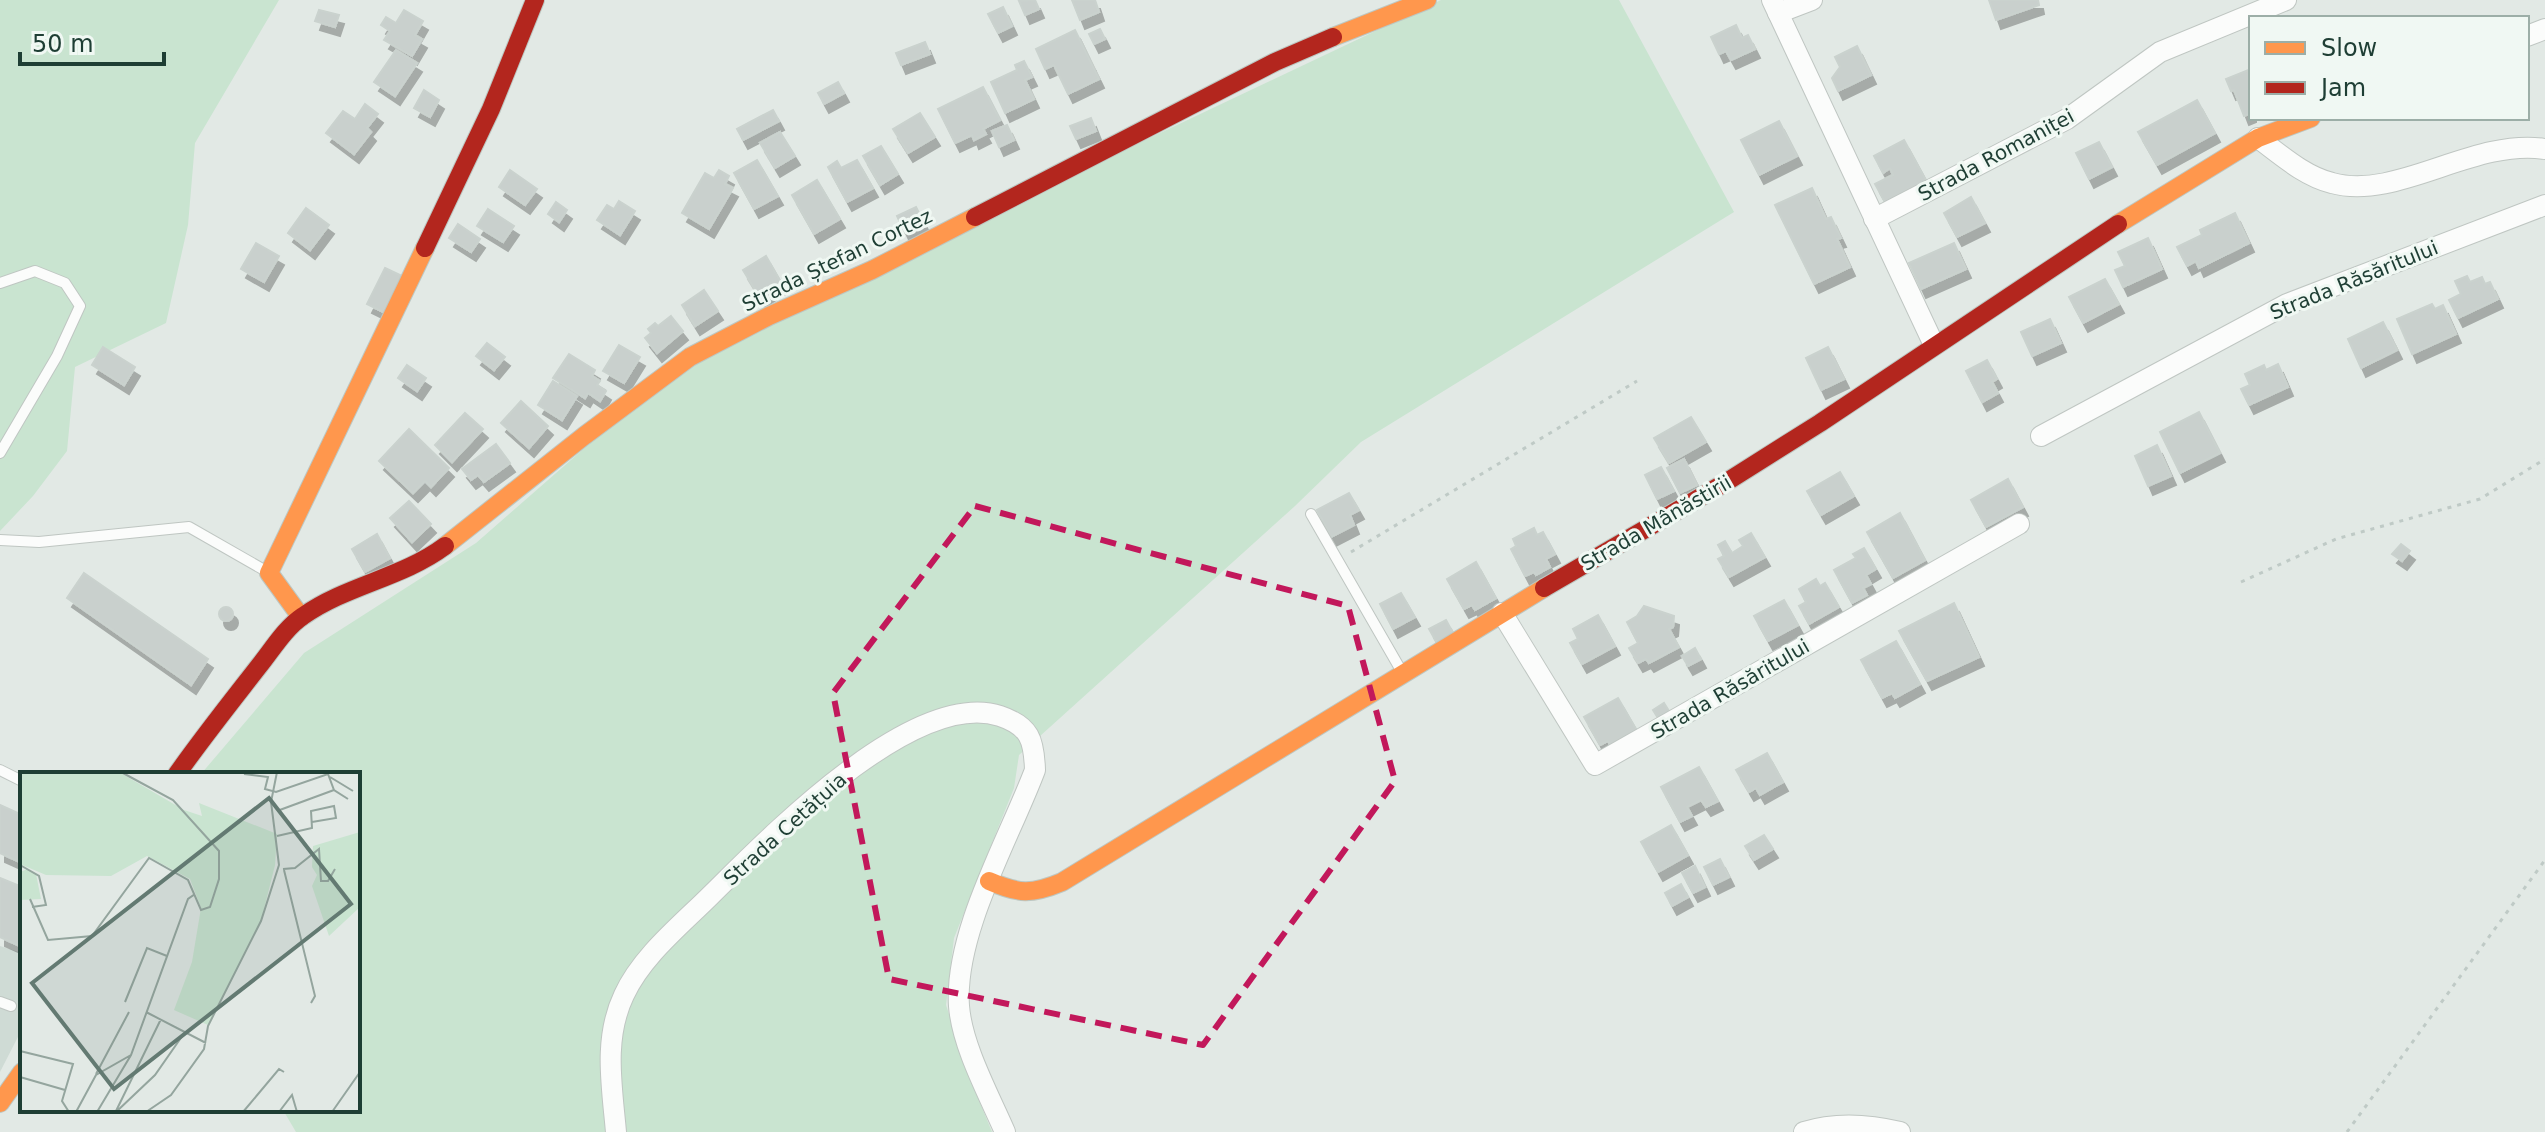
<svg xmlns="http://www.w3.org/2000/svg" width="2545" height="1132" font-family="'DejaVu Sans',sans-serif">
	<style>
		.built { fill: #cfdbd5 }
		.green { fill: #c9e4d0 }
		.building { fill: #c9d0cd; stroke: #cad2ce; stroke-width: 2; filter: url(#shadow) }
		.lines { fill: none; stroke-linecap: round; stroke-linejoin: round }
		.lane-casing { stroke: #bfc6c2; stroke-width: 12 }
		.street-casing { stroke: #bfc6c2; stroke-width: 22 }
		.slow-casing { stroke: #bdc7c2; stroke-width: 20 }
		.jam-casing { stroke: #bdc7c2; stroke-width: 20 }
		.path { stroke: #bfcac6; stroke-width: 3; stroke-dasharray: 4 6; stroke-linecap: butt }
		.lane { stroke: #fbfcfb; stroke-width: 10 }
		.street { stroke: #fbfcfb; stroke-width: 20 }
		.slow { stroke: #ff974d; stroke-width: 18 }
		.jam { stroke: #b3261e; stroke-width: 18 }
		.marked { fill: none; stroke: #c2185b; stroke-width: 6; stroke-dasharray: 16 10; stroke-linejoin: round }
		.labels { text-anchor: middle; stroke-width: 6; stroke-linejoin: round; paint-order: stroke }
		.street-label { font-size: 20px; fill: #1e3e34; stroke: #f0f8f3 }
		.inset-road { fill: none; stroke: #94a59e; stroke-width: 2 }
		.view { fill: #637a72; fill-opacity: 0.15; stroke: #637a72; stroke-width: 4 }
		.inset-edge { fill: none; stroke: #1e3e34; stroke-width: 4 }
	</style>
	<defs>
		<filter id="shadow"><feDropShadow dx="5" dy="9" stdDeviation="0" flood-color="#0004"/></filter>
	</defs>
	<rect width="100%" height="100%" fill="#e2e9e5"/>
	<path class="built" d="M0,946L22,953V1029L0,1072Z"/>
	<g class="green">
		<path d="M0,0H279L195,143L188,225L166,323L75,367L67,451L33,496L0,531Z"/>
		<path d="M1441,0H1619L1734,212L1361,442L1295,506L1019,755L1014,788L954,938L946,1005L972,1083L992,1132H296L283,1110H358V774H201L304,653L476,543L691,355Z"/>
	</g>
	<g class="building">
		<path d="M1035,0L1039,9L1025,15L1019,1Z"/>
		<path d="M1072,0H1095L1099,12L1080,20Z"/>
		<path d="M1989,0H2038L2039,5L1996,20Z"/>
		<path d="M1003,7L1012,26L998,33L988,14Z"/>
		<path d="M319,10L339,15L335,27L315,21Z"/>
		<path d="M404,10L423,21L415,35L422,39L412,56L384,40L390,31L381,25L386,17L396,23Z"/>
		<path d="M1736,25L1742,38L1748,35L1755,49L1731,60L1726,51L1719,54L1711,37Z"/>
		<path d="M1100,29L1105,39L1094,44L1089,34Z"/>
		<path d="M1075,30L1099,79L1068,94L1054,65L1045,69L1036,49Z"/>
		<path d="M925,42L930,54L901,65L896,53Z"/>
		<path d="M1857,46L1871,75L1838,91L1832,78L1840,67L1835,57Z"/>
		<path d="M396,50L417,63L395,96L374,82Z"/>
		<path d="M1024,61L1032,77L1025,80L1034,99L1005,113L991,82L1017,70L1015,65Z"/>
		<path d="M2251,69V113L2244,116L2234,90L2231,91L2226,79Z"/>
		<path d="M838,82L844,93L824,104L818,93Z"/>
		<path d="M983,87L1000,120L983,129L986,134L974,140L972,135L955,143L938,109Z"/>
		<path d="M424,90L439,100L430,117L414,108Z"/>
		<path d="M2197,100L2215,133L2157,165L2138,132Z"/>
		<path d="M365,104L378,114L367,128L371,132L354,154L326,133L343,111L355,119Z"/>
		<path d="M773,110L779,121L743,140L737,129Z"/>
		<path d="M920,113L935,137L908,153L893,129Z"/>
		<path d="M1091,118L1096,131L1076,139L1070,126Z"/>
		<path d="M1779,121L1797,156L1759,175L1741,140Z"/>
		<path d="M1007,125L1014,140L999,147L992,131Z"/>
		<path d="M780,132L795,156L775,168L760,143Z"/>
		<path d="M1904,140L1928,184L1887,206L1875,184L1893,175L1890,168L1883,173L1874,156Z"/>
		<path d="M2099,142L2112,167L2089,179L2076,153Z"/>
		<path d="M881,146L898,174L880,185L863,156Z"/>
		<path d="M757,160L778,196L754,209L734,173Z"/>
		<path d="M857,160L873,188L847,202L828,167L837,161L841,168Z"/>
		<path d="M510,170L537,189L525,205L499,187Z"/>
		<path d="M719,170L729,176L725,184L733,188L709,229L682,213L705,173L714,178Z"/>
		<path d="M817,180L840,219L814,234L792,195Z"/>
		<path d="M1812,188L1826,219L1831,217L1841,238L1837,239L1850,267L1814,284L1775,205Z"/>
		<path d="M1971,197L1985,223L1957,237L1944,213Z"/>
		<path d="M619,201L635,211L620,235L597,220L607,205L614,209Z"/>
		<path d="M556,202L567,210L559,222L548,214Z"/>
		<path d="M916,207L924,223L905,233L897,216Z"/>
		<path d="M306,208L329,225L310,250L288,233Z"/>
		<path d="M488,209L514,226L503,242L477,226Z"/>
		<path d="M2235,213L2249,243L2199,268L2196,261L2187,266L2177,247L2202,235L2200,230Z"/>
		<path d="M458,224L480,239L471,252L449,238Z"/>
		<path d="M2148,238L2162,269L2123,287L2115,270L2125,266L2118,252Z"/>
		<path d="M256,243L279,256L264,282L241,269Z"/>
		<path d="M1954,243L1966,269L1921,289L1909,263Z"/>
		<path d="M766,256L782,284L760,298L743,270Z"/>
		<path d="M385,268L402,276L383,312L367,304Z"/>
		<path d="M2467,276L2470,282L2482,277L2485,284L2490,282L2498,299L2458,318L2449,300L2461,294L2455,281Z"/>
		<path d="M2105,279L2119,304L2083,323L2069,297Z"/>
		<path d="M704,290L718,311L695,326L682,305Z"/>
		<path d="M2432,304L2435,309L2443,305L2456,334L2412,354L2397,319Z"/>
		<path d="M671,316L683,331L657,353L645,338L651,333L648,329L655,323L658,326Z"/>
		<path d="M2050,319L2061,343L2032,356L2021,332Z"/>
		<path d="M2383,322L2397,350L2361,368L2348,339Z"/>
		<path d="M487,343L505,357L494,370L476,356Z"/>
		<path d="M619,345L640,357L624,383L603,371Z"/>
		<path d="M103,347L135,367L124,385L92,365Z"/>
		<path d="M1828,347L1844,379L1821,390L1806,358Z"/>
		<path d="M569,354L595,370L592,376L600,381L597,385L606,391L600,401L588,393L585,398L553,378Z"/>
		<path d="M1987,360L1997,379L1992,382L1998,393L1982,402L1966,371Z"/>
		<path d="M2278,364L2288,387L2249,405L2241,389L2250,385L2245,374L2264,365L2266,370Z"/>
		<path d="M407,365L426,378L417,391L398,378Z"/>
		<path d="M553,381L577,396L562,420L538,405Z"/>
		<path d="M521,401L548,426L529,448L501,423Z"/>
		<path d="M2199,412L2220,453L2180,473L2160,432Z"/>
		<path d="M465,413L483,429L452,462L435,445Z"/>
		<path d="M1691,417L1706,442L1669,463L1654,438Z"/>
		<path d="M409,429L449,468L431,487L425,481L413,493L379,461Z"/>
		<path d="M496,444L510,463L484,482L478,475L471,480L462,469Z"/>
		<path d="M2157,445L2171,476L2148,486L2135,456Z"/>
		<path d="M1684,459L1697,485L1680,493L1667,468Z"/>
		<path d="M1661,467L1674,491L1657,499L1645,475Z"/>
		<path d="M1840,472L1854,496L1821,515L1807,491Z"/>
		<path d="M2008,479L2023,507L1986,527L1971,500Z"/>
		<path d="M1349,493L1359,510L1350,515L1354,525L1331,537L1317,510Z"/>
		<path d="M409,501L431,524L412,542L390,518Z"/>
		<path d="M1900,513L1925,560L1893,578L1867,532Z"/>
		<path d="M1534,528L1537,535L1543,532L1555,554L1546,559L1550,567L1536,575L1534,572L1525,576L1511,549L1516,546L1513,539Z"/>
		<path d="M1751,533L1765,557L1729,577L1718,559L1724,556L1718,545L1725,541L1732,553L1743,546L1739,540Z"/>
		<path d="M377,534L390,558L365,572L352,549Z"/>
		<path d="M2401,544L2410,551L2402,561L2392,554Z"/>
		<path d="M1864,548L1876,569L1866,575L1871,584L1863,588L1867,595L1852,603L1834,570L1856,558L1853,554Z"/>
		<path d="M1476,562L1496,598L1475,610L1472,605L1464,609L1447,579Z"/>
		<path d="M84,573L208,659L191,685L67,598Z"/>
		<path d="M1816,579L1820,586L1825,583L1839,607L1809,624L1799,606L1806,602L1799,589Z"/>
		<path d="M1401,593L1415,617L1393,629L1380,604Z"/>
		<path d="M1784,600L1798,625L1768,641L1754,616Z"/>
		<path d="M1954,603L1979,657L1927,681L1899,631Z"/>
		<path d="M1644,606L1674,616L1673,627L1669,629L1679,647L1649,663L1646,659L1638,663L1629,648L1638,643L1627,622L1637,616Z"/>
		<circle cx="226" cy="614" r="7"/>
		<path d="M1598,615L1615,646L1582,664L1570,643L1578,639L1573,629Z"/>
		<path d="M1446,620L1453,633L1437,643L1429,629Z"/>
		<path d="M1896,641L1920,684L1895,698L1892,693L1882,698L1861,660Z"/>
		<path d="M1695,648L1701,659L1688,666L1682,656Z"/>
		<path d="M1618,698L1639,734L1612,749L1608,741L1600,745L1584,717Z"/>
		<path d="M1664,703L1674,719L1663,726L1653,710Z"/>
		<path d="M1767,753L1783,782L1760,795L1756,788L1749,792L1736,770Z"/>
		<path d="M1699,767L1718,801L1706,807L1701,800L1687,807L1692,816L1680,822L1661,787Z"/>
		<path d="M0,805L22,815V863L0,853Z"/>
		<path d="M1671,825L1688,855L1658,872L1641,842Z"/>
		<path d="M1764,835L1773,849L1754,860L1745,846Z"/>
		<path d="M1720,859L1729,877L1713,885L1704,867Z"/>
		<path d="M1695,866L1705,887L1693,893L1682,873Z"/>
		<path d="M0,878L22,887V947L0,937Z"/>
		<path d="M1681,884L1688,897L1672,906L1665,893Z"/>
	</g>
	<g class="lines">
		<defs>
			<g id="lane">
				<path d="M0,283L35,271L65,283L80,306L57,356L0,453"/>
				<path d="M1311,514L1402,672"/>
				<path d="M0,540L39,542L189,527L266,571"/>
				<path d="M0,770L22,781"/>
				<path d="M0,1002L11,1006"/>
			</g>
			<g id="street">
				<path d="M1772,0L1934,345"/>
				<path d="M1778,13L1812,0"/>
				<path d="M2527,36L2545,29"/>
				<path d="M2258,138C2281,155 2304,176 2332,183C2397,201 2473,138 2545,149"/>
				<path d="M1874,219L2067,119L2160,52L2286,0"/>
				<path d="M2041,436L2287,304L2545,205"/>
				<path d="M1502,613L1595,765L2019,524"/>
				<path d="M616,1132C612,1086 603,1039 624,995C642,956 681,925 711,895C767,840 913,688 1000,716C1030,726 1034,740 1035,770C1009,839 954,933 959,1006C962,1046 989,1095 1005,1132"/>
				<path d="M1804,1132C1836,1122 1867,1124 1900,1132"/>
			</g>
			<g id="slow">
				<path d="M1333,37L1427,0"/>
				<path d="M2118,224L2258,138L2311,118"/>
				<path d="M445,546L584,436L690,357L769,316L872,270L975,217"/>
				<path d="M301,617L269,573L425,248"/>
				<path d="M989,881C1019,894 1031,895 1062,882L1544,588"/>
				<path d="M0,1103L22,1072"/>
			</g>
			<g id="jam">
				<path d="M975,217L1275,62L1333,37"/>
				<path d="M425,248L491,109L535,0"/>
				<path d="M1544,588L1728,481L1820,423L2118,224"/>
				<path d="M177,774C203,737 231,702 259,666C272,650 285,628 303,616C347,585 402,578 445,546"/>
			</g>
		</defs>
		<use href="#lane" class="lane-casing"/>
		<use href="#street" class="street-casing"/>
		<use href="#slow" class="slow-casing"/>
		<use href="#jam" class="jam-casing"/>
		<g class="path">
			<path d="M1351,552L1637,381"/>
			<path d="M2241,582L2336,539L2480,499L2545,459"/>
			<path d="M2347,1132L2545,860"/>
		</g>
		<use href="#lane" class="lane"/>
		<use href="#street" class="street"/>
		<use href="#slow" class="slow"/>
		<use href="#jam" class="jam"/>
	</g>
	<path class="marked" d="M975,506L1348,606L1395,781L1203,1045L889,979L833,693Z"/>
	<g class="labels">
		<g class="street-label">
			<text transform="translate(1996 155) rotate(-28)" y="7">Strada Romaniței</text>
			<text transform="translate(837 260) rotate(-26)" y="7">Strada Ștefan Cortez</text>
			<text transform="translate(2354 280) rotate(-22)" y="7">Strada Răsăritului</text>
			<text transform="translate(1656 523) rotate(-30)" y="7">Strada Mânăstirii</text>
			<text transform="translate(1730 689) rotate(-30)" y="7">Strada Răsăritului</text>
			<text transform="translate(785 829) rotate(-42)" y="7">Strada Cetățuia</text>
		</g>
	</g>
	<g transform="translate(20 772)">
		<rect width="340" height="340" fill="#e2e9e5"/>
		<path d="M0,0H99L164,38L182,44L179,31L257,62L255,93L241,149L188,253L154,238L172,190L181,136L170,107L127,84L91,104L26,103L0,92ZM340,60V135L309,164L292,114L297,103L292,95L293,74ZM8,97L16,102L21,127L0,128V100Z" fill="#c9e4d0"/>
		<path class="inset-road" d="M224,2L248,5L245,17L256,20L308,2L314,18L328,27M310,5L333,19M257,39L314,18M257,64L292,56L291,39L314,34L316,46L292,50M0,93L19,104L26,133L12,135M263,97L275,96L299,77L301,109H308L315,97M264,98L295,224L291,231M10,127L28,168L72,164L129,86L168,108L181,138L190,135L199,107V79L153,28L101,0M105,230L127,176L147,184M126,240L186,271M0,279L53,292L42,329L49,340M76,302L109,240M0,305L45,318M96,339L141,247M56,340L76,303L111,283M77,340L111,283L168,127L175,122M96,340L135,303L165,260M126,340L151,323L184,277L188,254L241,149L259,93L251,30L257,0M223,340L259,297L264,300M259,340L272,323L277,340M312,340L340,300"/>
		<path class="view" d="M249,26L331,132L94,317L12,211Z"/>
		<rect width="340" height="340" class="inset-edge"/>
	</g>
	<rect x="2249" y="16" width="280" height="104" fill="#f0f8f3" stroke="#9caea7" stroke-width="2"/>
	<rect x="2265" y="42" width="40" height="12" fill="#ff974d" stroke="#9caea7" stroke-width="2"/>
	<text x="2321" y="56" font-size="24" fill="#1e3e34">Slow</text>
	<rect x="2265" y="82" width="40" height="12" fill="#b3261e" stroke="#9caea7" stroke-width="2"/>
	<text x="2321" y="96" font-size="24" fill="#1e3e34">Jam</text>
	<path d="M20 52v12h144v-12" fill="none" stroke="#1e3e34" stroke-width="4"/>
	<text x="32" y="52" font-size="24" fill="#1e3e34" stroke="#f0f8f3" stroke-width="6" paint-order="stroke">50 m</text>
</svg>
